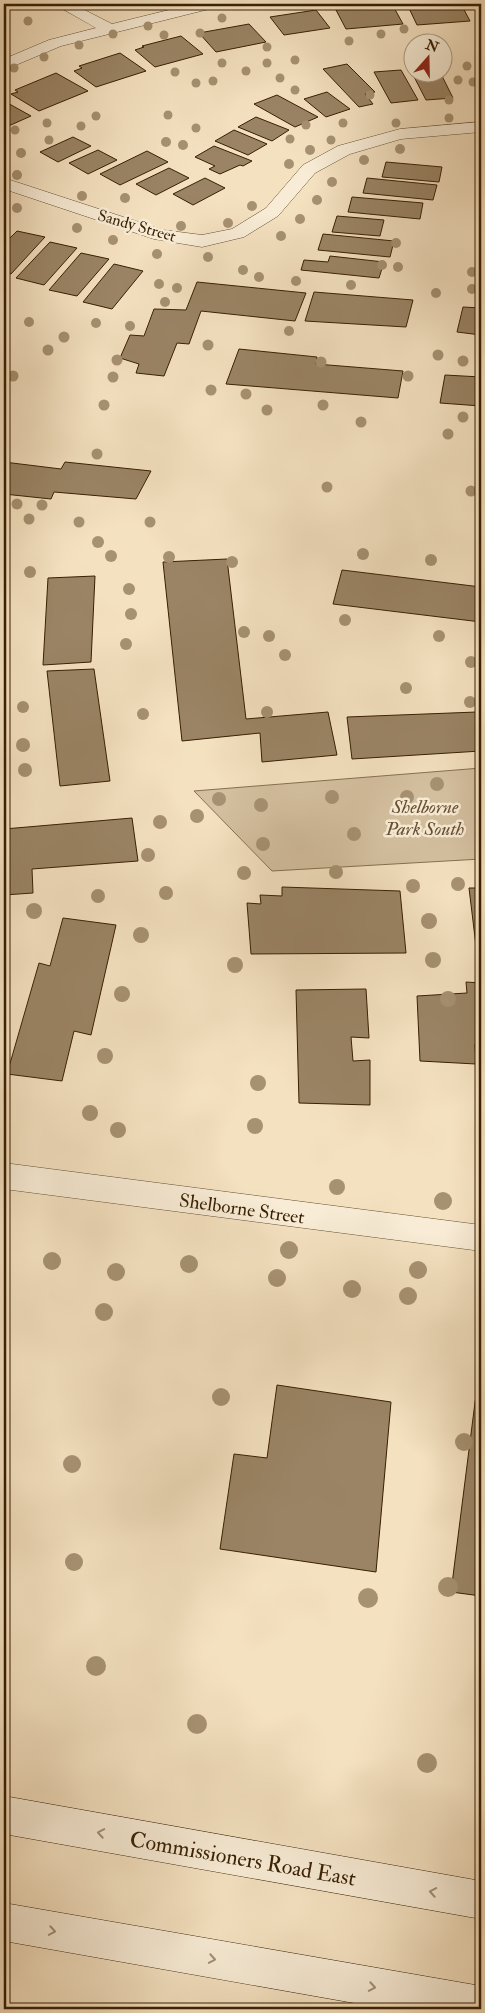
<svg xmlns="http://www.w3.org/2000/svg" width="485" height="2013" font-family="'IM FELL Double Pica',serif">
	<style>
		.green { fill: #d4c0a0; stroke: #867051 }
		.building { fill: #9a8465; stroke: #381f02 }
		.lines { fill: none; stroke-linecap: round; stroke-linejoin: round }
		.minor-casing { stroke: #675032; stroke-width: 1 }
		.secondary-casing { stroke: #381f02; stroke-width: 1 }
		.minor { fill: #f8ecd6; fill-rule: evenodd }
		.secondary { fill: #f8ecd6; fill-rule: evenodd }
		.tree { fill: #a69171 }
		.oneway { stroke: #a29077 }
		.labels { text-anchor: middle; stroke-width: 5; stroke-linejoin: round; paint-order: stroke }
		.far-street-label { font-size: 16px; fill: #381f02; stroke: #f8ecd6 }
		.park-label { font-size: 19px; font-style: italic; fill: #674f31; stroke: #f8ecd6 }
		.street-label { font-size: 19px; fill: #381f02; stroke: #f8ecd6 }
		.near-street-label { font-size: 22px; fill: #381f02; stroke: #f8ecd6 }
	</style>
	<rect width="100%" height="100%" fill="#f4e1c0"/>
	<filter id="stains"><feTurbulence type="fractalNoise" baseFrequency=".004" numOctaves="4"/><feColorMatrix values="0 0 0 0 .2 0 0 0 0 .09 0 0 0 0 .02 0 0 0 .5 -.17"/></filter>
	<radialGradient id="worn" r=".72"><stop offset=".6" stop-color="#630" stop-opacity="0"/><stop offset="1" stop-color="#630" stop-opacity=".3"/></radialGradient>
	<path class="green" d="M481,768V859L272,871L194,791Z"/>
	<g class="building">
		<path d="M392,4L403,24L346,29L336,10L344,9L343,7Z"/>
		<path d="M407,4H461L470,21L417,25Z"/>
		<path d="M316,10L330,28L284,35L270,17Z"/>
		<path d="M249,24L266,42L216,52L199,33Z"/>
		<path d="M181,36L203,54L155,67L135,50L144,47L142,46Z"/>
		<path d="M120,53L146,71L96,87L74,71L82,68L79,66Z"/>
		<path d="M347,64L375,92L365,94L373,104L359,107L323,69Z"/>
		<path d="M410,69H412V72H440L453,98L426,100Z"/>
		<path d="M401,70L418,100L391,103L374,72Z"/>
		<path d="M56,73L88,91L39,111L11,94L18,92L15,90Z"/>
		<path d="M327,92L350,109L326,117L304,99Z"/>
		<path d="M277,95L318,117L295,127L254,104Z"/>
		<path d="M4,101L31,116L4,128Z"/>
		<path d="M256,117L289,130L272,141L238,127Z"/>
		<path d="M234,130L267,144L248,155L215,141Z"/>
		<path d="M73,137L91,146L58,162L40,152Z"/>
		<path d="M214,146L252,161L243,166L240,165L220,174L209,169L215,166L195,157Z"/>
		<path d="M98,150L117,160L88,174L69,163Z"/>
		<path d="M147,151L168,162L120,185L100,174Z"/>
		<path d="M386,162L442,167L439,182L382,177Z"/>
		<path d="M169,168L189,178L156,195L136,184Z"/>
		<path d="M205,178L225,188L193,205L173,194Z"/>
		<path d="M367,178L437,185L433,200L363,193Z"/>
		<path d="M352,197L423,203L420,219L348,212Z"/>
		<path d="M337,216L384,220L380,236L332,232Z"/>
		<path d="M17,231L45,237L11,274L4,272V244Z"/>
		<path d="M323,234L394,241L390,257L318,250Z"/>
		<path d="M50,242L77,248L44,285L16,278Z"/>
		<path d="M81,253L109,259L77,296L49,290Z"/>
		<path d="M330,256L384,262L379,278L301,270L304,260L328,262Z"/>
		<path d="M114,264L143,271L112,309L83,302Z"/>
		<path d="M197,282L306,293L295,321L201,311L189,344L177,343L164,376L136,373L139,364L120,358L130,335L144,336L154,309L186,310Z"/>
		<path d="M314,292L413,300L406,327L305,321Z"/>
		<path d="M463,307L481,308V335L457,332Z"/>
		<path d="M239,349L317,357L316,364L403,371L398,398L226,384Z"/>
		<path d="M445,375L481,377V406L440,403Z"/>
		<path d="M4,462L61,469L65,462L151,471L136,499L54,492L51,499L4,494Z"/>
		<path d="M227,559L246,719L328,712L337,755L262,762L260,733L182,741L163,562Z"/>
		<path d="M342,570L481,587V622L333,604Z"/>
		<path d="M95,576L91,662L43,665L48,578Z"/>
		<path d="M94,669L110,781L60,786L47,671Z"/>
		<path d="M477,712L481,730V751L352,759L347,717Z"/>
		<path d="M132,818L138,861L32,869L33,893L4,895V829Z"/>
		<path d="M282,887L400,891L406,953L251,954L247,903L261,904L260,895L282,896Z"/>
		<path d="M469,888H481V946H476Z"/>
		<path d="M63,918L116,925L91,1035L74,1031L62,1081L7,1074L39,963L50,966Z"/>
		<path d="M466,982L481,983V1044H475L476,1064L420,1061L417,996L467,993Z"/>
		<path d="M366,989L369,1038L351,1037L353,1061L370,1060V1105L299,1103L296,990Z"/>
		<path d="M481,1355V1596L451,1592Z"/>
		<path d="M277,1385L391,1402L376,1572L220,1549L234,1454L267,1458Z"/>
	</g>
	<g class="lines">
		<defs>
			<g id="minor">
				<path d="M54,4H73L112,24L193,4H219L217,7L61,46L4,70V59L49,40L96,28Z"/>
				<path d="M481,122V132L401,139L350,154L315,173L278,216L244,237L202,247L154,239L4,189V178L163,230L202,235L232,229L266,208L303,165L338,146L400,129Z"/>
				<path d="M4,1163L481,1225V1251L4,1189Z"/>
			</g>
			<g id="secondary">
				<path d="M4,1796L481,1881V1919L4,1834Z"/>
				<path d="M4,1903L481,1986V2009H388L4,1941Z"/>
			</g>
		</defs>
		<use href="#minor" class="minor-casing"/>
		<use href="#secondary" class="secondary-casing"/>
		<use href="#minor" class="minor"/>
		<use href="#secondary" class="secondary"/>
	</g>
	<g class="tree">
		<circle cx="222" cy="18" r="4.5"/>
		<circle cx="28" cy="21" r="4.5"/>
		<circle cx="148" cy="26" r="4.5"/>
		<circle cx="404" cy="29" r="4.5"/>
		<circle cx="200" cy="33" r="4.5"/>
		<circle cx="113" cy="34" r="4.5"/>
		<circle cx="381" cy="34" r="4.5"/>
		<circle cx="164" cy="35" r="4.5"/>
		<circle cx="349" cy="41" r="4.5"/>
		<circle cx="79" cy="45" r="4.5"/>
		<circle cx="267" cy="47" r="4.5"/>
		<circle cx="44" cy="57" r="4.5"/>
		<circle cx="295" cy="60" r="4.5"/>
		<circle cx="222" cy="63" r="4.5"/>
		<circle cx="267" cy="63" r="4.5"/>
		<circle cx="467" cy="66" r="4.5"/>
		<circle cx="14" cy="68" r="4.5"/>
		<circle cx="246" cy="71" r="4.5"/>
		<circle cx="175" cy="72" r="4.5"/>
		<circle cx="280" cy="78" r="4.5"/>
		<circle cx="458" cy="80" r="4.5"/>
		<circle cx="213" cy="81" r="4.5"/>
		<circle cx="473" cy="82" r="4.5"/>
		<circle cx="196" cy="83" r="4.5"/>
		<circle cx="295" cy="90" r="4.5"/>
		<circle cx="370" cy="95" r="4.5"/>
		<circle cx="449" cy="100" r="4.5"/>
		<circle cx="168" cy="115" r="4.5"/>
		<circle cx="96" cy="116" r="4.5"/>
		<circle cx="449" cy="118" r="4.5"/>
		<circle cx="47" cy="123" r="4.5"/>
		<circle cx="343" cy="123" r="4.5"/>
		<circle cx="396" cy="123" r="4.5"/>
		<circle cx="306" cy="125" r="4.5"/>
		<circle cx="81" cy="126" r="4.5"/>
		<circle cx="196" cy="128" r="4.5"/>
		<circle cx="15" cy="130" r="4.5"/>
		<circle cx="290" cy="139" r="4.5"/>
		<circle cx="49" cy="140" r="4.5"/>
		<circle cx="331" cy="140" r="4.5"/>
		<circle cx="166" cy="142" r="5"/>
		<circle cx="183" cy="145" r="5"/>
		<circle cx="400" cy="149" r="5"/>
		<circle cx="310" cy="150" r="5"/>
		<circle cx="21" cy="153" r="5"/>
		<circle cx="364" cy="160" r="5"/>
		<circle cx="289" cy="164" r="5"/>
		<circle cx="17" cy="175" r="5"/>
		<circle cx="332" cy="182" r="5"/>
		<circle cx="82" cy="196" r="5"/>
		<circle cx="125" cy="198" r="5"/>
		<circle cx="317" cy="200" r="5"/>
		<circle cx="252" cy="206" r="5"/>
		<circle cx="17" cy="208" r="5"/>
		<circle cx="300" cy="219" r="5"/>
		<circle cx="228" cy="223" r="5"/>
		<circle cx="181" cy="226" r="5"/>
		<circle cx="77" cy="228" r="5"/>
		<circle cx="281" cy="236" r="5"/>
		<circle cx="113" cy="240" r="5"/>
		<circle cx="396" cy="243" r="5"/>
		<circle cx="157" cy="254" r="5"/>
		<circle cx="208" cy="257" r="5"/>
		<circle cx="382" cy="265" r="5"/>
		<circle cx="398" cy="267" r="5"/>
		<circle cx="243" cy="270" r="5"/>
		<circle cx="472" cy="272" r="5"/>
		<circle cx="259" cy="277" r="5"/>
		<circle cx="296" cy="281" r="5"/>
		<circle cx="159" cy="284" r="5"/>
		<circle cx="351" cy="285" r="5"/>
		<circle cx="177" cy="288" r="5"/>
		<circle cx="472" cy="289" r="5"/>
		<circle cx="436" cy="293" r="5"/>
		<circle cx="165" cy="302" r="5"/>
		<circle cx="29" cy="322" r="5"/>
		<circle cx="96" cy="323" r="5"/>
		<circle cx="130" cy="326" r="5"/>
		<circle cx="289" cy="331" r="5"/>
		<circle cx="64" cy="337" r="5.5"/>
		<circle cx="208" cy="345" r="5.5"/>
		<circle cx="48" cy="350" r="5.5"/>
		<circle cx="438" cy="355" r="5.5"/>
		<circle cx="117" cy="360" r="5.5"/>
		<circle cx="463" cy="361" r="5.5"/>
		<circle cx="321" cy="362" r="5.5"/>
		<circle cx="13" cy="376" r="5.5"/>
		<circle cx="408" cy="376" r="5.5"/>
		<circle cx="113" cy="377" r="5.5"/>
		<circle cx="211" cy="390" r="5.5"/>
		<circle cx="246" cy="394" r="5.5"/>
		<circle cx="104" cy="405" r="5.5"/>
		<circle cx="323" cy="405" r="5.5"/>
		<circle cx="267" cy="410" r="5.5"/>
		<circle cx="463" cy="417" r="5.5"/>
		<circle cx="361" cy="422" r="5.5"/>
		<circle cx="448" cy="434" r="5.5"/>
		<circle cx="97" cy="454" r="5.5"/>
		<circle cx="327" cy="487" r="5.5"/>
		<circle cx="471" cy="491" r="5.5"/>
		<circle cx="17" cy="504" r="5.5"/>
		<circle cx="42" cy="505" r="5.5"/>
		<circle cx="29" cy="519" r="5.5"/>
		<circle cx="79" cy="522" r="5.5"/>
		<circle cx="150" cy="522" r="5.5"/>
		<circle cx="98" cy="542" r="6"/>
		<circle cx="363" cy="554" r="6"/>
		<circle cx="111" cy="556" r="6"/>
		<circle cx="169" cy="557" r="6"/>
		<circle cx="431" cy="560" r="6"/>
		<circle cx="232" cy="562" r="6"/>
		<circle cx="30" cy="572" r="6"/>
		<circle cx="129" cy="589" r="6"/>
		<circle cx="131" cy="614" r="6"/>
		<circle cx="345" cy="620" r="6"/>
		<circle cx="244" cy="632" r="6"/>
		<circle cx="269" cy="636" r="6"/>
		<circle cx="439" cy="636" r="6"/>
		<circle cx="126" cy="644" r="6"/>
		<circle cx="285" cy="655" r="6"/>
		<circle cx="471" cy="662" r="6"/>
		<circle cx="406" cy="688" r="6"/>
		<circle cx="470" cy="702" r="6"/>
		<circle cx="23" cy="707" r="6"/>
		<circle cx="267" cy="712" r="6"/>
		<circle cx="143" cy="714" r="6"/>
		<circle cx="23" cy="745" r="7"/>
		<circle cx="25" cy="770" r="7"/>
		<circle cx="437" cy="784" r="7"/>
		<circle cx="332" cy="797" r="7"/>
		<circle cx="407" cy="797" r="7"/>
		<circle cx="219" cy="799" r="7"/>
		<circle cx="261" cy="805" r="7"/>
		<circle cx="197" cy="816" r="7"/>
		<circle cx="160" cy="822" r="7"/>
		<circle cx="354" cy="834" r="7"/>
		<circle cx="263" cy="844" r="7"/>
		<circle cx="148" cy="855" r="7"/>
		<circle cx="336" cy="872" r="7"/>
		<circle cx="244" cy="873" r="7"/>
		<circle cx="458" cy="884" r="7"/>
		<circle cx="413" cy="886" r="7"/>
		<circle cx="166" cy="893" r="7"/>
		<circle cx="98" cy="896" r="7"/>
		<circle cx="34" cy="911" r="8"/>
		<circle cx="429" cy="921" r="8"/>
		<circle cx="141" cy="935" r="8"/>
		<circle cx="433" cy="960" r="8"/>
		<circle cx="235" cy="965" r="8"/>
		<circle cx="122" cy="994" r="8"/>
		<circle cx="448" cy="999" r="8"/>
		<circle cx="105" cy="1056" r="8"/>
		<circle cx="258" cy="1083" r="8"/>
		<circle cx="90" cy="1113" r="8"/>
		<circle cx="255" cy="1126" r="8"/>
		<circle cx="118" cy="1130" r="8"/>
		<circle cx="337" cy="1187" r="8"/>
		<circle cx="443" cy="1201" r="9"/>
		<circle cx="289" cy="1250" r="9"/>
		<circle cx="52" cy="1261" r="9"/>
		<circle cx="189" cy="1264" r="9"/>
		<circle cx="418" cy="1270" r="9"/>
		<circle cx="116" cy="1272" r="9"/>
		<circle cx="277" cy="1278" r="9"/>
		<circle cx="352" cy="1289" r="9"/>
		<circle cx="408" cy="1296" r="9"/>
		<circle cx="104" cy="1312" r="9"/>
		<circle cx="221" cy="1397" r="9"/>
		<circle cx="464" cy="1442" r="9"/>
		<circle cx="72" cy="1464" r="9"/>
		<circle cx="74" cy="1562" r="9"/>
		<circle cx="448" cy="1587" r="10"/>
		<circle cx="368" cy="1598" r="10"/>
		<circle cx="96" cy="1666" r="10"/>
		<circle cx="197" cy="1724" r="10"/>
		<circle cx="427" cy="1763" r="10"/>
	</g>
	<defs><path id="oneway-chevron" d="M-2-3.5L2.5 0L-2 3.5" fill="none" stroke-width="1.6" stroke-linecap="round" stroke-linejoin="round" transform="scale(1.25)"/></defs>
	<g class="oneway">
		<use href="#oneway-chevron" transform="translate(101 1833) rotate(-170)"/>
		<use href="#oneway-chevron" transform="translate(433 1892) rotate(-170)"/>
		<use href="#oneway-chevron" transform="translate(52 1931) rotate(10)"/>
		<use href="#oneway-chevron" transform="translate(212 1959) rotate(10)"/>
		<use href="#oneway-chevron" transform="translate(372 1987) rotate(10)"/>
	</g>
	<g class="labels">
		<g class="far-street-label">
			<text transform="translate(137 225) rotate(16)" y="6">Sandy Street</text>
		</g>
		<g class="park-label">
			<text x="425" y="813">Shelborne<tspan x="425" dy="22">Park South</tspan></text>
		</g>
		<g class="street-label">
			<text transform="translate(242 1208) rotate(8)" y="7">Shelborne Street</text>
		</g>
		<g class="near-street-label">
			<text transform="translate(243 1858) rotate(10)" y="8">Commissioners Road East</text>
		</g>
	</g>
	<rect width="485" height="2013" fill="none" stroke="#f4e1c0" stroke-width="20"/>
	<rect x="5" y="5" width="475" height="2003" fill="none" stroke="#381f02" stroke-width="2.5"/>
	<rect x="10" y="10" width="465" height="1993" fill="none" stroke="#381f02"/>
	<g transform="translate(428 58) rotate(20)"><circle r="24" fill="#f8ecd6" stroke="#ab9a81"/>
	<path d="M0-4L9 19L0 12L-9 19Z" fill="#8f2418"/>
	<text y="-8" font-size="14" font-weight="bold" text-anchor="middle" fill="#381f02">N</text>
	</g>
	<rect width="100%" height="100%" filter="url(#stains)"/>
	<rect width="100%" height="100%" fill="url(#worn)"/>
</svg>
